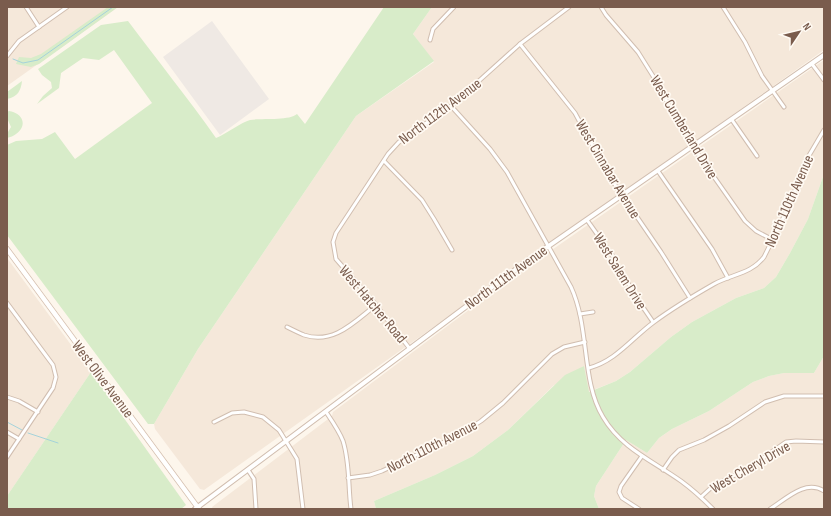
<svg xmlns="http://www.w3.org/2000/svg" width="831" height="516" font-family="'Sofia Sans Condensed',sans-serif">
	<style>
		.residential { fill: #f5e8da }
		.industrial { fill: #efe9e4 }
		.green { fill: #d8ecc9 }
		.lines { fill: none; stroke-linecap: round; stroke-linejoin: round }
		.stream { stroke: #a5d3da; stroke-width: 1 }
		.minor-casing { stroke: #d1beb0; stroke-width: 5 }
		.tertiary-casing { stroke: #d1beb0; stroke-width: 6 }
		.secondary-casing { stroke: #d6c0b0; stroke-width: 6 }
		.minor { stroke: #fff; stroke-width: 3 }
		.tertiary { stroke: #fff; stroke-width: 4 }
		.secondary { stroke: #fff; stroke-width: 4.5 }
		.labels { text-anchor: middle; stroke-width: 3.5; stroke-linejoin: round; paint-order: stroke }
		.street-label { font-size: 15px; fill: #7a5c4d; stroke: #fffaf3 }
	</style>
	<rect width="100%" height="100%" fill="#fdf6ec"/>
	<g class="residential">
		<path d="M7,7H118L7,86Z"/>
		<path d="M432,7H824V50L204,490L200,489L155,429L154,424L198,349L356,116L434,62L413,34Z"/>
		<path d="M824,60V174L808,219L790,253L776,277L764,288L736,298L692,322L671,337L630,372L616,381L588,392L584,366L553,386L508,430L473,456L435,475L374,501L376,509H213L212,507L332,416L333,412L506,282Z"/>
		<path d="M7,258L91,372L7,496Z"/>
		<path d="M824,356V509H599L594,496L596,486L626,440L647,453L659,438L672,429L709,411L753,382L769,376L784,373H814Z"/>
	</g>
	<path class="industrial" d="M212,21L269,99L220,135L163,57Z"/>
	<g class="green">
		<path d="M108,7H118L39,64L31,67L16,64L19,57L31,58L41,54Z"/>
		<path d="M384,7H432L413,34L434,61L356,116L198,349L154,424H148L7,235V145L16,141L42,139L55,132L75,159L152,103L114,50L99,60L83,58L61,73L59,88L37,104L43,96L52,88L51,82L42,75L38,69L101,25L128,21C157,60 188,98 216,138C226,134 242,122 250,120C262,118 289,121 297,114L305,124Z"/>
		<path d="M22,81C21,90 18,97 7,99V92Z"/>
		<path d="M9,111C23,113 28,126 16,134C14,136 10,137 7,138L8,132L11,127L7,118V112Z"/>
		<path d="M824,174V356L814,373H784L769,376L753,382L709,411L672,429L659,438L647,453L626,440L596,486L594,496L599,509H376L374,501L435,475L473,456L508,430L565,375L584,366L589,392L616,381L630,372L671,337L692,322L736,298L764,288L776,277L790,253L808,219Z"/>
		<path d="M91,372L186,505L181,509H7V496Z"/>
	</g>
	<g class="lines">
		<g class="stream">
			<path d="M13,59L23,63L38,60L113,7"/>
			<path d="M7,422L22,430"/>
			<path d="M28,433L58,443"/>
		</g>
		<defs>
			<g id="minor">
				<path d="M26,7L39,27"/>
				<path d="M601,7L606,15L638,52L658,84L678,123L693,147L745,221L756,231L773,240"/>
				<path d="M723,7L745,42L762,76L784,107"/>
				<path d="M430,40L433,29L454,7"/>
				<path d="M520,44L575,113L609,176L661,252L690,298"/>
				<path d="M7,56L19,41L67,7"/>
				<path d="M812,64L824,80"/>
				<path d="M451,106L490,149L507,172L571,287C590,328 581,381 603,417C621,448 653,461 681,481C692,489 703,499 713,509"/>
				<path d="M732,120L757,156"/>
				<path d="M384,161L422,200L434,219L452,250"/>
				<path d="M658,171L712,249L728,278"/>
				<path d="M587,220L612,255L636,297L653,322"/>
				<path d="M7,303L53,365L56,377L53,388L7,457"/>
				<path d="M580,314L593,312"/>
				<path d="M287,327C293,330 299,333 304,335C334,345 355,321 376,305"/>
				<path d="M410,349L376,305L336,259L333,242L336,233L388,154L399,142L451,106L520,44L569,7"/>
				<path d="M589,368C616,361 632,338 654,322C673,308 693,296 714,284C732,274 751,274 764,257L791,202L804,164L824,130"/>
				<path d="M7,397L19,401L38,412"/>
				<path d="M326,412C332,421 339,431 343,441C350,463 348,487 351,509"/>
				<path d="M214,422L232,413L244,412L263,417L279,430L297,459L303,509"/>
				<path d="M7,432L19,439"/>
				<path d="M248,470L254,479L256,509"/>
				<path d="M663,470L672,457L679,450L704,440L729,426L765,402L784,396H824"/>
				<path d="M348,478L370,475L382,471L461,434L481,421L503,403L552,354L564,347L585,342"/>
				<path d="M701,497L713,486L747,469L786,442L796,441L824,442"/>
				<path d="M639,509L622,498L619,492L621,486L642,456"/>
				<path d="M770,509C786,499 805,479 824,491"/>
			</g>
			<path id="tertiary" d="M195,509L527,261L824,55"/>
			<path id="secondary" d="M7,249L199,509"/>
		</defs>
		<use href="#minor" class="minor-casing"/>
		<use href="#tertiary" class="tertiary-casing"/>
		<use href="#secondary" class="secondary-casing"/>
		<use href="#minor" class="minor"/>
		<use href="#tertiary" class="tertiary"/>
		<use href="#secondary" class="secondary"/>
	</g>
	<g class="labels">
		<g class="street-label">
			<text transform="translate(440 111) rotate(-37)" y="5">North 112th Avenue</text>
			<text transform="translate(684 127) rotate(59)" y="5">West Cumberland Drive</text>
			<text transform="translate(608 169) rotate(59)" y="5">West Cinnabar Avenue</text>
			<text transform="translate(789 201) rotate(-66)" y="5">North 110th Avenue</text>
			<text transform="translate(620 271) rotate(58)" y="5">West Salem Drive</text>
			<text transform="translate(506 277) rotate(-36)" y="5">North 111th Avenue</text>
			<text transform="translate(373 304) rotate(50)" y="5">West Hatcher Road</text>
			<text transform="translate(103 379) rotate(53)" y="5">West Olive Avenue</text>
			<text transform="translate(432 446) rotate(-27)" y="5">North 110th Avenue</text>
			<text transform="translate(750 467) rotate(-30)" y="5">West Cheryl Drive</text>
		</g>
	</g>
	<rect width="831" height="516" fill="none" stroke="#7a5c4d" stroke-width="16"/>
	<g transform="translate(799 32) rotate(55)" stroke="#fffaf3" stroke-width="3" paint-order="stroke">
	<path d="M0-3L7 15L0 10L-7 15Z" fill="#7a5c4d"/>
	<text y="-6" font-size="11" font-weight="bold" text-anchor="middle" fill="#7a5c4d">N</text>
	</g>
</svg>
